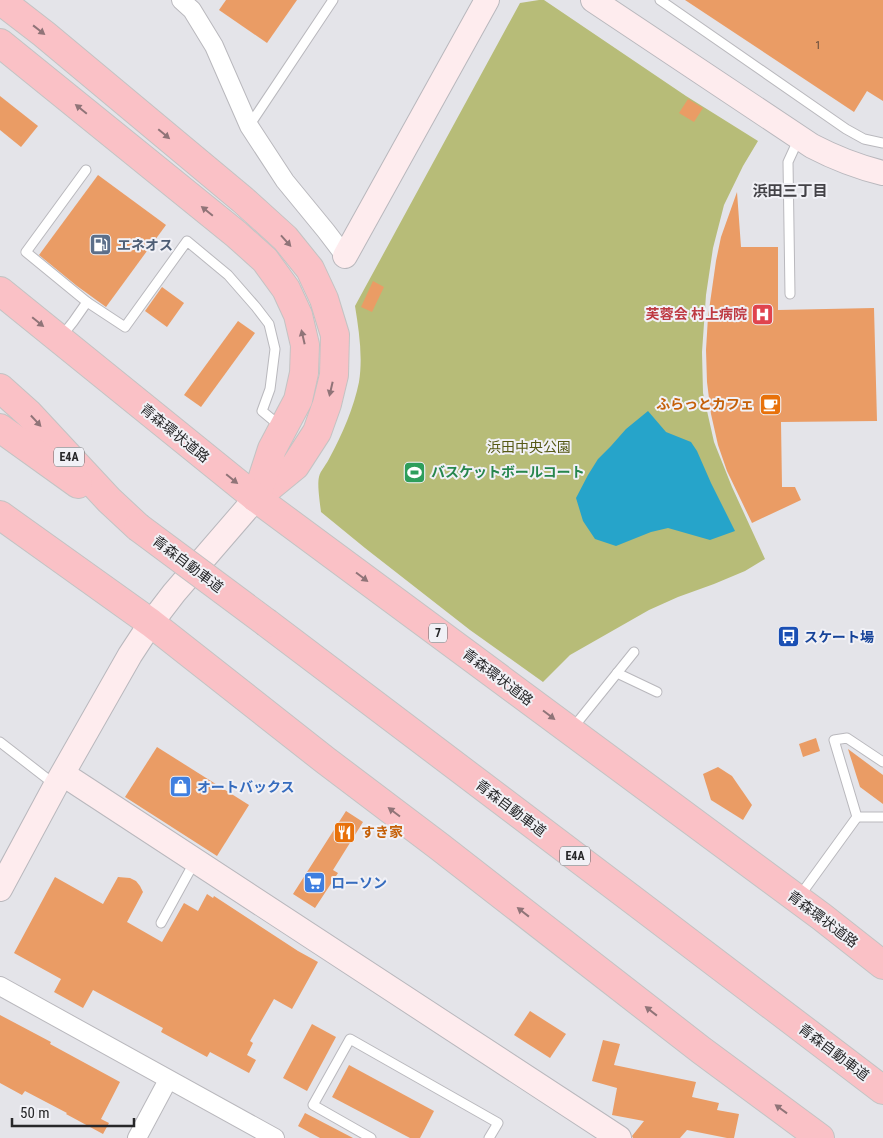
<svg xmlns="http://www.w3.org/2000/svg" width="883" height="1138" font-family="'Roboto Condensed','Noto Sans JP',sans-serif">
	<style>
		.green { fill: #b7bc78 }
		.water { fill: #26a4ca }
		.building { fill: #ea9c65 }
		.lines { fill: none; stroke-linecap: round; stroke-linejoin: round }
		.lane-casing { stroke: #b9b8bd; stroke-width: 11 }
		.street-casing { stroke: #b9b8bd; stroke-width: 20 }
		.secondary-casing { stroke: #b9b8bd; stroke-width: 26 }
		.highway-casing { stroke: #c3c3c3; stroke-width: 30 }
		.lane { stroke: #fff; stroke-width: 9 }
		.street { stroke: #fff; stroke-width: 18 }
		.secondary { stroke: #feecee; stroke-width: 24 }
		.highway { stroke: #fac1c6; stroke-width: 28 }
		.highway-bridge-casing { stroke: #c3c3c3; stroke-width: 30; stroke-linecap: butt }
		.highway-bridge { stroke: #fac1c6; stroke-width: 28 }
		.oneway { fill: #907478 }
		.labels { text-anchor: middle; stroke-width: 4; stroke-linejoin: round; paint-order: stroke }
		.number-label { font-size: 11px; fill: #584438 }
		.shield { fill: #f1f1f6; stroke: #646466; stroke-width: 1 }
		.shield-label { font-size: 12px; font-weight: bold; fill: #272729 }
		.service-label { font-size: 14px; font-weight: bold; fill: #4e5e75; stroke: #f1f1f6; text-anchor: start }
		.health-label { font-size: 14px; font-weight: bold; fill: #be3a42; stroke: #f1f1f6; text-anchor: end }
		.food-label { font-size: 14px; font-weight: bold; fill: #c56008; stroke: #f1f1f6; text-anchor: end }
		.street-label { font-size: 14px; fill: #272729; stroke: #f1f1f6 }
		.park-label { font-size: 14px; fill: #565915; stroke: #f1f1f6 }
		.leisure-label { font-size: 14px; font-weight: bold; fill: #27864d; stroke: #f1f1f6; text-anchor: start }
		.transit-label { font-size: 14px; font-weight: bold; fill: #164399; stroke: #f1f1f6; text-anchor: start }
		.shop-label { font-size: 14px; font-weight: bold; fill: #366cbe; stroke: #f1f1f6; text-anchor: start }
		.neighbourhood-label { font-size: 15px; font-weight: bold; fill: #434247; stroke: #f1f1f6 }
	</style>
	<rect width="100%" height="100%" fill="#e4e4e9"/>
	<path class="green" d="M539,0H544L686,96L758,141L743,166L724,205L713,248L706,295L702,352L703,393L714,442L732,487L765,559L745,571L714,584L678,597L649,610L570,655L543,682L470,630L365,548L321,512C320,503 317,485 319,477C320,471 327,464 330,457C342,435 354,407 359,382C363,357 359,331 355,306L520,3Z"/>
	<path class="water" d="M648,411L666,432L691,442L697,451L711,483L735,531L710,540L668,528L651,532L616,546L595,539L583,521L576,498L588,475L598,459L611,446L626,429Z"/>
	<g class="building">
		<path d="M226,0H297L267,43L219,10Z"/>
		<path d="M685,0H883V101L867,91L854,112Z"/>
		<path d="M0,96L38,126L21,147L0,130Z"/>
		<path d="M688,99L703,108L694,122L679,113Z"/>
		<path d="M98,175L166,225L106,307L77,286L39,255Z"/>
		<path d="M737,192L741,247H778V310L874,308L877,421L781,422L782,487H795L801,500L752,523L727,471L718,445L711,414L707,382L706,350L708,317L716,261L721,237Z"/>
		<path d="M373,281L384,287L372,312L361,307Z"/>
		<path d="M162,287L184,303L167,327L145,311Z"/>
		<path d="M238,321L255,333L201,407L184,395Z"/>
		<path d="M816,738L820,751L803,757L799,744Z"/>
		<path d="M157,747L249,805L217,856L125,797Z"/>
		<path d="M848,749L883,775V804L860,787Z"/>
		<path d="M718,767L732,776L752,805L743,820L711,800L703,774Z"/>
		<path d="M346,811L363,822L333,870L338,873L315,908L293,894Z"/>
		<path d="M55,877L103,904L118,877L130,878L136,881L140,886L143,892L127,922L162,942L184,903L198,911L207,894L213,898L214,896L298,951L318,962L292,1009L274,999L250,1041L253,1043L247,1055L256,1060L249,1073L210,1052L207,1057L161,1032L163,1028L93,990L83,1008L54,992L61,979L14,953Z"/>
		<path d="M530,1011L566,1034L550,1058L514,1035Z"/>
		<path d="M0,1015L51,1042L50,1044L120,1082L101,1119L109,1123L103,1134L66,1114L67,1113L25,1091L22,1095L0,1083Z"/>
		<path d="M312,1024L336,1037L307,1091L283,1078Z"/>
		<path d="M603,1040L620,1044L614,1065L696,1082L692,1097L719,1103L717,1110L739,1114L734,1138H727L687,1130L680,1138H633L632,1136L644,1121L612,1115L617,1088L592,1081Z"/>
		<path d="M349,1065L434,1111L420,1138H410L332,1097Z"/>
		<path d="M305,1113L353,1138H320L298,1126Z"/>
	</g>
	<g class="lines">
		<defs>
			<g id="lane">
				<path d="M660,0L846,129L864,139L883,143"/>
				<path d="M249,126L333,0"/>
				<path d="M790,294L788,162L799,138"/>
				<path d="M87,302L125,327L187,241L228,275L256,307L269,324L275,349L270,389L262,411L280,426"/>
				<path d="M61,337L73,322L87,302L26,252L86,170"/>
				<path d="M617,673L657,692"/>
				<path d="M572,729L634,652"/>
				<path d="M0,742L54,784"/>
				<path d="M857,817H883"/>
				<path d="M799,897L857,817L834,740L847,738L883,762"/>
				<path d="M161,923L195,861"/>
				<path d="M371,1138L313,1105L350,1039L498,1123L489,1138"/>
			</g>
			<g id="street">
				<path d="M181,0L192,10L214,46L249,126L285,181L326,231L345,256"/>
				<path d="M0,986L275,1138"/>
				<path d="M137,1138L168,1080"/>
			</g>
			<g id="secondary">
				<path d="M593,0L812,146C835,158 858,167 883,173"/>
				<path d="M345,256L487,0"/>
				<path d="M63,774L619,1138"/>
				<path d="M0,889L56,785L130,655L151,623L174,593L256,498"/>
			</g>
			<g id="highway">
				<path d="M0,0L44,34L243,200L285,238L310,269L324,299L335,335L334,375L327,404L317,432L295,466L256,498"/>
				<path d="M0,43L236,234L265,260L286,289L298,315L305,345L304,373L298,400L272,449L256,498"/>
				<path d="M0,291L256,498L822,917L883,965"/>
				<path d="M0,388L29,414L109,500L138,527"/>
				<path d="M0,428L78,484"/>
				<path d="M0,515L151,623L325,760L440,847L701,1050L820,1138"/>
				<path d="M267,623L637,903L883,1090"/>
			</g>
		</defs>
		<use href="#lane" class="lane-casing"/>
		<use href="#street" class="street-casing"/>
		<use href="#secondary" class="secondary-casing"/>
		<use href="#highway" class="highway-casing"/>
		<use href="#lane" class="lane"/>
		<use href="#street" class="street"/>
		<use href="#secondary" class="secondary"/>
		<use href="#highway" class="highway"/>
		<defs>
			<path id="highway-bridge" d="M138,527L267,623"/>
		</defs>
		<use href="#highway-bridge" class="highway-bridge-casing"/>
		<use href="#highway-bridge" class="highway-bridge"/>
	</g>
	<defs><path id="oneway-solid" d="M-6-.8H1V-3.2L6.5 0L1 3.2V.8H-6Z" transform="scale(1.25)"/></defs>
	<g class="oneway">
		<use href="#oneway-solid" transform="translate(39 30) rotate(38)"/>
		<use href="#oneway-solid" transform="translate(81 109) rotate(-141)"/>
		<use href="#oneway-solid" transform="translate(164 134) rotate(40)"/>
		<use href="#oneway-solid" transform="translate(207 211) rotate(-141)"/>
		<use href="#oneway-solid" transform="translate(286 241) rotate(48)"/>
		<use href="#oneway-solid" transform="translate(38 322) rotate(39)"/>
		<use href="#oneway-solid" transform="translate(303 337) rotate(-103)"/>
		<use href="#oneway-solid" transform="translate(331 389) rotate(103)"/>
		<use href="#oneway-solid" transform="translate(36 421) rotate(47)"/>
		<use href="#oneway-solid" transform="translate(232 479) rotate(39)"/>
		<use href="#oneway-solid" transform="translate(362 577) rotate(37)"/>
		<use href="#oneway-solid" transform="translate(549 715) rotate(37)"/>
		<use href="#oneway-solid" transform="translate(394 812) rotate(-143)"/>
		<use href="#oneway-solid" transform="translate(523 912) rotate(-142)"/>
		<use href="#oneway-solid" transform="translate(651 1011) rotate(-142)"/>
		<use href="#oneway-solid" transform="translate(781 1109) rotate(-144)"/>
	</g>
	<defs>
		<symbol id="fuel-square" viewBox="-11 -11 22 22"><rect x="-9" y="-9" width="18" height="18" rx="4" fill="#5c6f8a" stroke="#f1f1f6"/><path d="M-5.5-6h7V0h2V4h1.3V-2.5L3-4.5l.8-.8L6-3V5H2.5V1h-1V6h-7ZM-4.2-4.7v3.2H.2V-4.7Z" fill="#fff"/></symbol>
		<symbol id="hospital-square" viewBox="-11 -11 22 22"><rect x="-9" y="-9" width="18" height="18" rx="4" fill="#e0444e" stroke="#f1f1f6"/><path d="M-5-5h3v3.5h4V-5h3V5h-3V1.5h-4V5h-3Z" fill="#fff"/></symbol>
		<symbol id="cafe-square" viewBox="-11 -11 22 22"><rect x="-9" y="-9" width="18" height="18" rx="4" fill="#e8710a" stroke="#f1f1f6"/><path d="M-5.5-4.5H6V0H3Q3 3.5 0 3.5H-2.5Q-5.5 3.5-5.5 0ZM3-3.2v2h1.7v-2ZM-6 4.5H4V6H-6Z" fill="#fff"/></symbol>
		<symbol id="stadium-square" viewBox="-11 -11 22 22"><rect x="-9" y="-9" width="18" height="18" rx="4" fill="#2e9e5b" stroke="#f1f1f6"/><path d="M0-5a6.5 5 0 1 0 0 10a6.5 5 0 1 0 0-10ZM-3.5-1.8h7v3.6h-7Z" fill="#fff"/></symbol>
		<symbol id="bus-square" viewBox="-11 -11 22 22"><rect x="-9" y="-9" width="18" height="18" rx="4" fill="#1a4fb4" stroke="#f1f1f6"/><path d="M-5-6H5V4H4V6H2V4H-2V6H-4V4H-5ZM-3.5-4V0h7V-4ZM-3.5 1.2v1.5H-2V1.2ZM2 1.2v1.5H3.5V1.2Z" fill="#fff"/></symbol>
		<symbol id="shop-square" viewBox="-11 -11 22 22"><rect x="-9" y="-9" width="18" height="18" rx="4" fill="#3f7fe0" stroke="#f1f1f6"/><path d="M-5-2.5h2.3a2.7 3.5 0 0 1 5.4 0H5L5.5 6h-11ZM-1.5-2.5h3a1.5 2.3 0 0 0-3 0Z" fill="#fff"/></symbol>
		<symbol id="restaurant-square" viewBox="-11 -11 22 22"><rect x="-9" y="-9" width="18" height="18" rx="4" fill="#e8710a" stroke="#f1f1f6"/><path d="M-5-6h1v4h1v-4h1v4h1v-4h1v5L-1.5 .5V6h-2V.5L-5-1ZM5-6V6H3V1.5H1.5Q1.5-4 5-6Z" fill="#fff"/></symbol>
		<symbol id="supermarket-square" viewBox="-11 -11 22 22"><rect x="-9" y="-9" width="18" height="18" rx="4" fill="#3f7fe0" stroke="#f1f1f6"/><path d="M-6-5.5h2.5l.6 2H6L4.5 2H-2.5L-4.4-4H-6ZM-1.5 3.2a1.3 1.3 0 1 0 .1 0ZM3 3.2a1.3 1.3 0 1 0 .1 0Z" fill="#fff"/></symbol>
	</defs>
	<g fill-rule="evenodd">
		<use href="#fuel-square" x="88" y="232" width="25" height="25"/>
		<use href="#hospital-square" x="750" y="302" width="25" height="25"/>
		<use href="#cafe-square" x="758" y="392" width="25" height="25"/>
		<use href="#stadium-square" x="402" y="460" width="25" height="25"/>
		<use href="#bus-square" x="776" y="624" width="25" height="25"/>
		<use href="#shop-square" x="168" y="774" width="25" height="25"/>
		<use href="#restaurant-square" x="332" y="820" width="25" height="25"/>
		<use href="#supermarket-square" x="302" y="870" width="25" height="25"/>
	</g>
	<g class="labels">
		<g class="number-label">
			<text x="818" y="49">1</text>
		</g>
		<g class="shield">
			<rect x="54" y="447.5" width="30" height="19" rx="4"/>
			<rect x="429" y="623.5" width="18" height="19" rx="4"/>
			<rect x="560" y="846.5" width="30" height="19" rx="4"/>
		</g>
		<g class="shield-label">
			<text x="69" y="461">E4A</text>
			<text x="438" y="637">7</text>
			<text x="575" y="860">E4A</text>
		</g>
		<g class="service-label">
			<text x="117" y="250">エネオス</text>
		</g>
		<g class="health-label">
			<text x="747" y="319">芙蓉会 村上病院</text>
		</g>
		<g class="food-label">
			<text x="754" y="409">ふらっとカフェ</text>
			<text x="361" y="837" text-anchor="start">すき家</text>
		</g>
		<g class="street-label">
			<text transform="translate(175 433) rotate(39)" y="5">青森環状道路</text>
			<text transform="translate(188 564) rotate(37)" y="5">青森自動車道</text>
			<text transform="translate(498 677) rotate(37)" y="5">青森環状道路</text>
			<text transform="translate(511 808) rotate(37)" y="5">青森自動車道</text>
			<text transform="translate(823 919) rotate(37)" y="5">青森環状道路</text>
			<text transform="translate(834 1052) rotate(37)" y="5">青森自動車道</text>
		</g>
		<g class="park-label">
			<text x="529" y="452">浜田中央公園</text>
		</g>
		<g class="leisure-label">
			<text x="431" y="477">バスケットボールコート</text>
		</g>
		<g class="transit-label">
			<text x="804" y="642">スケート場</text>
		</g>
		<g class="shop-label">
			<text x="197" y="792">オートバックス</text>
			<text x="331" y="888">ローソン</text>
		</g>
		<g class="neighbourhood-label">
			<text x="790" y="196">浜田三丁目</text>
		</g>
	</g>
	<path d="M12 1118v8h122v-8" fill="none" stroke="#272729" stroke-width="2.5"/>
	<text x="20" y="1118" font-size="15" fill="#272729" stroke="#f1f1f6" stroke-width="4" paint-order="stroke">50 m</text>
</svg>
